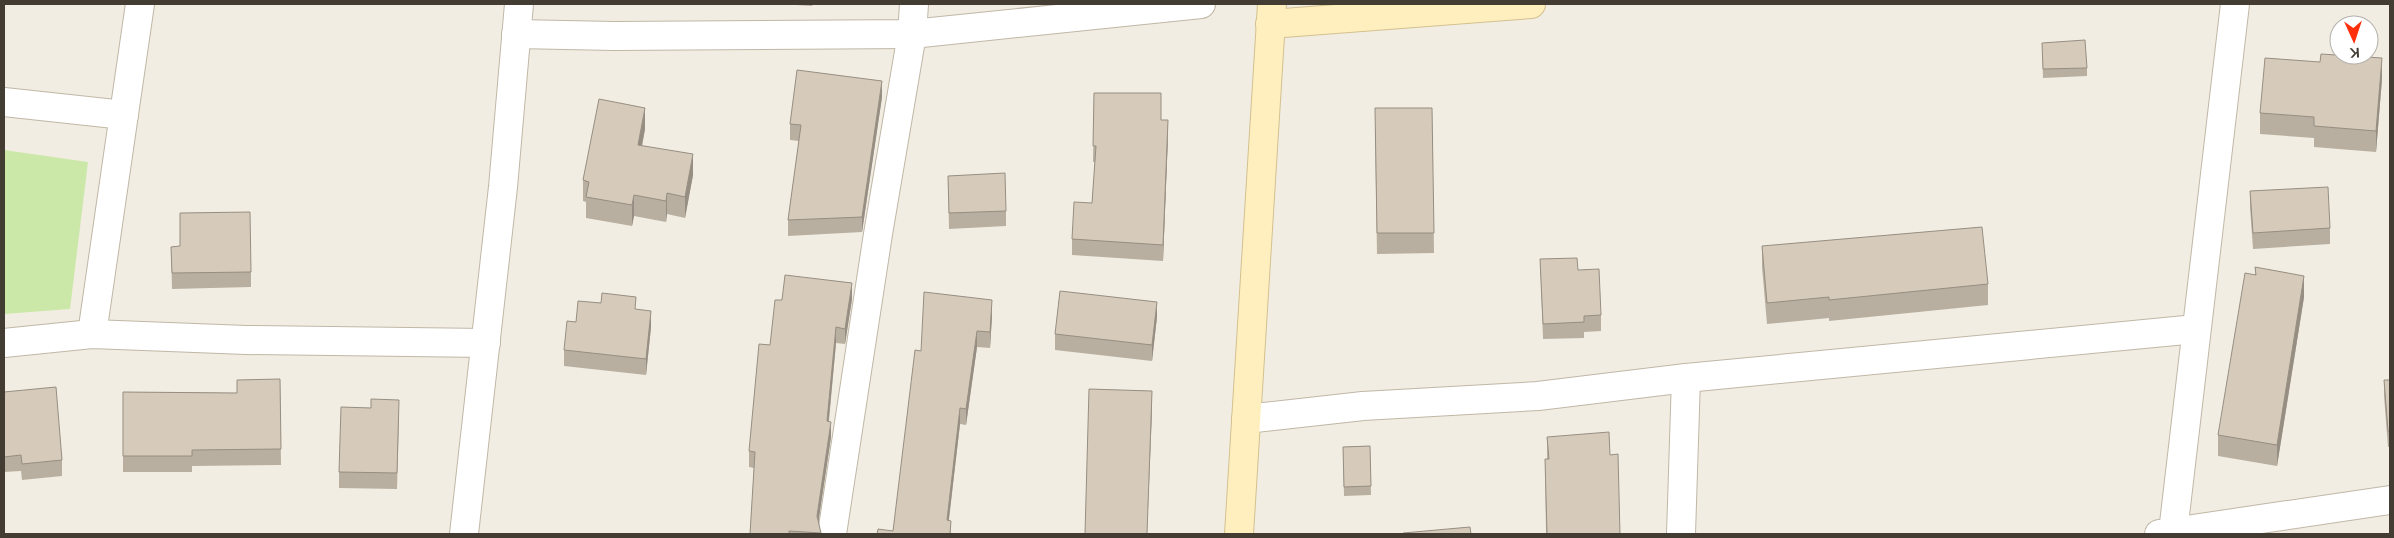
<svg xmlns="http://www.w3.org/2000/svg" width="2394" height="538" font-family="Helvetica,sans-serif">
	<style>
		.green { fill: #cce8a8 }
		.lines { fill: none; stroke-linecap: round; stroke-linejoin: round }
		.street-casing { stroke: #c0b7a7; stroke-width: 30 }
		.secondary-casing { stroke: #d3c190; stroke-width: 30 }
		.street { stroke: #fff; stroke-width: 28 }
		.secondary { stroke: #ffefbe; stroke-width: 28 }
		.wall { fill: #b8afa0 }
		.shaded-wall { fill: #968e82 }
		.building { fill: #d6cbba; stroke: #968e82 }
	</style>
	<rect width="100%" height="100%" fill="#f2ede2"/>
	<path class="green" d="M4,150L88,162L70,309L4,314Z"/>
	<g class="lines">
		<defs>
			<g id="street">
				<path d="M516,34L614,36L912,34L914,4"/>
				<path d="M4,102L124,115"/>
				<path d="M92,334L140,4"/>
				<path d="M4,343L92,334L246,340L486,343"/>
				<path d="M1246,419L1363,406L1538,396L1686,378L2196,329"/>
				<path d="M2173,532L2235,4"/>
				<path d="M464,534L503,187L519,4"/>
				<path d="M832,534L878,234L912,34L1201,4"/>
				<path d="M1681,534L1686,378"/>
				<path d="M2159,534L2390,500"/>
			</g>
			<g id="secondary">
				<path d="M1270,24L1531,4"/>
				<path d="M1239,534L1272,4"/>
			</g>
		</defs>
		<use href="#street" class="street-casing"/>
		<use href="#secondary" class="secondary-casing"/>
		<use href="#street" class="street"/>
		<use href="#secondary" class="secondary"/>
	</g>
	<g class="wall">
		<path d="M780,4H813L812,6Z"/>
		<path d="M2042,43L2087,68V76L2043,78Z"/>
		<path d="M2382,79L2376,152L2314,147V138L2260,134V113Z"/>
		<path d="M1094,93L1161,120L1168,136L1163,261L1072,255V239L1092,203L1095,162H1093Z"/>
		<path d="M882,97L862,232L788,236V220L799,141L790,140V124Z"/>
		<path d="M1432,108L1434,253L1377,254L1375,129Z"/>
		<path d="M645,129L642,146L693,175L685,218L667,214L666,222L634,216L632,226L586,218V202L583,201V180Z"/>
		<path d="M948,176L1006,211V226L949,229Z"/>
		<path d="M2250,191L2330,228V244L2253,249L2250,207Z"/>
		<path d="M180,246L251,272V287L172,289L171,247Z"/>
		<path d="M1762,246L1988,284V305L1829,321V318L1767,324L1762,267Z"/>
		<path d="M1540,259L1578,270L1601,315V331L1584,332V338L1543,339Z"/>
		<path d="M2255,267L2304,297L2277,466L2218,456V435L2255,275Z"/>
		<path d="M852,299L845,344L836,343L829,421L831,437L818,522L821,534H750L754,468L749,467V451L770,345L782,300Z"/>
		<path d="M636,309L651,327L646,375L564,366V350L576,322Z"/>
		<path d="M992,316L990,348L977,347L966,425L960,424L949,520L951,534L893,531L921,351Z"/>
		<path d="M1157,317L1152,361L1055,350V334Z"/>
		<path d="M280,379L281,465L192,466V472H123V392L237,393Z"/>
		<path d="M2384,380H2390V447H2388L2384,396Z"/>
		<path d="M4,392L62,460V476L22,480L21,471L4,472Z"/>
		<path d="M399,416L397,489L339,488V472Z"/>
		<path d="M1547,437L1610,455L1620,534H1546L1545,459H1547Z"/>
		<path d="M1370,446L1371,495L1344,496L1343,447Z"/>
	</g>
	<g class="shaded-wall">
		<path d="M2382,58V79L2376,152V131Z"/>
		<path d="M882,81V97L862,232V217Z"/>
		<path d="M645,108V129L638,166V145Z"/>
		<path d="M1168,120V136L1163,261V245Z"/>
		<path d="M693,154V175L685,218V197Z"/>
		<path d="M667,193V214L666,222V201Z"/>
		<path d="M634,195V216L632,226V205Z"/>
		<path d="M2304,276V297L2277,466V445Z"/>
		<path d="M852,283V299L845,344V329Z"/>
		<path d="M992,300V316L990,348V332Z"/>
		<path d="M1157,302V317L1152,361V345Z"/>
		<path d="M651,311V327L646,375V359Z"/>
		<path d="M836,327V343L827,437V421Z"/>
		<path d="M977,331V347L966,425V409Z"/>
		<path d="M1152,391V412L1147,534Z"/>
		<path d="M960,408V424L947,534V520Z"/>
		<path d="M831,422V437L817,532V516Z"/>
	</g>
	<g class="building">
		<path d="M2085,40L2087,68L2043,69L2042,43Z"/>
		<path d="M2321,54L2382,58L2376,131L2314,126V117L2260,113L2265,58L2320,62Z"/>
		<path d="M797,70L882,81L862,217L788,220L801,125L790,124Z"/>
		<path d="M1094,93H1161V120H1168L1163,245L1072,239L1074,202L1092,203L1096,146H1093Z"/>
		<path d="M599,99L645,108L638,145L693,154L685,197L667,193L666,201L634,195L632,205L586,197L589,182L583,180Z"/>
		<path d="M1375,108H1432L1434,233H1377Z"/>
		<path d="M1005,173L1006,211L949,213L948,176Z"/>
		<path d="M2328,187L2330,228L2253,233L2250,191Z"/>
		<path d="M250,212L251,272L172,273L171,247L180,246V213Z"/>
		<path d="M1982,227L1988,284L1829,300V297L1767,303L1762,246Z"/>
		<path d="M1577,258L1578,270L1599,269L1601,315L1584,316V322L1543,324L1540,259Z"/>
		<path d="M2255,267L2304,276L2277,445L2218,435L2245,273L2256,275Z"/>
		<path d="M785,275L852,283L845,329L836,327L827,421L831,422L817,516L821,533L789,531V534H750L755,452L749,451L759,344L770,345L775,300H782Z"/>
		<path d="M1060,291L1157,302L1152,345L1055,334Z"/>
		<path d="M924,292L992,300L990,332L977,331L966,409L960,408L947,520L951,521L950,534H877L878,529L893,531L915,350L921,351Z"/>
		<path d="M602,293L636,297L635,309L651,311L646,359L564,350L567,321L576,322L578,301L601,303Z"/>
		<path d="M280,379L281,449L192,450V456H123V392L237,393V380Z"/>
		<path d="M2384,380H2390V431H2388Z"/>
		<path d="M56,387L62,460L22,464L21,455L4,457V392Z"/>
		<path d="M1089,389L1152,391L1147,534H1085Z"/>
		<path d="M371,399L399,400L397,473L339,472L341,407L371,408Z"/>
		<path d="M1609,432L1610,455L1618,454L1620,534H1547L1545,459H1549L1547,437Z"/>
		<path d="M1370,446L1371,486L1344,487L1343,447Z"/>
		<path d="M1470,527L1471,534H1403V533Z"/>
	</g>
	<rect width="2394" height="538" fill="none" stroke="#433c32" stroke-width="10"/>
	<g transform="translate(2354 40) rotate(177)"><circle r="24" fill="#ffffff" stroke="#b4b1ad"/>
	<path d="M0-4L9 19L0 12L-9 19Z" fill="#ff2f0b"/>
	<text y="-8" font-size="14" font-weight="bold" text-anchor="middle" fill="#433c32">K</text>
	</g>
</svg>
